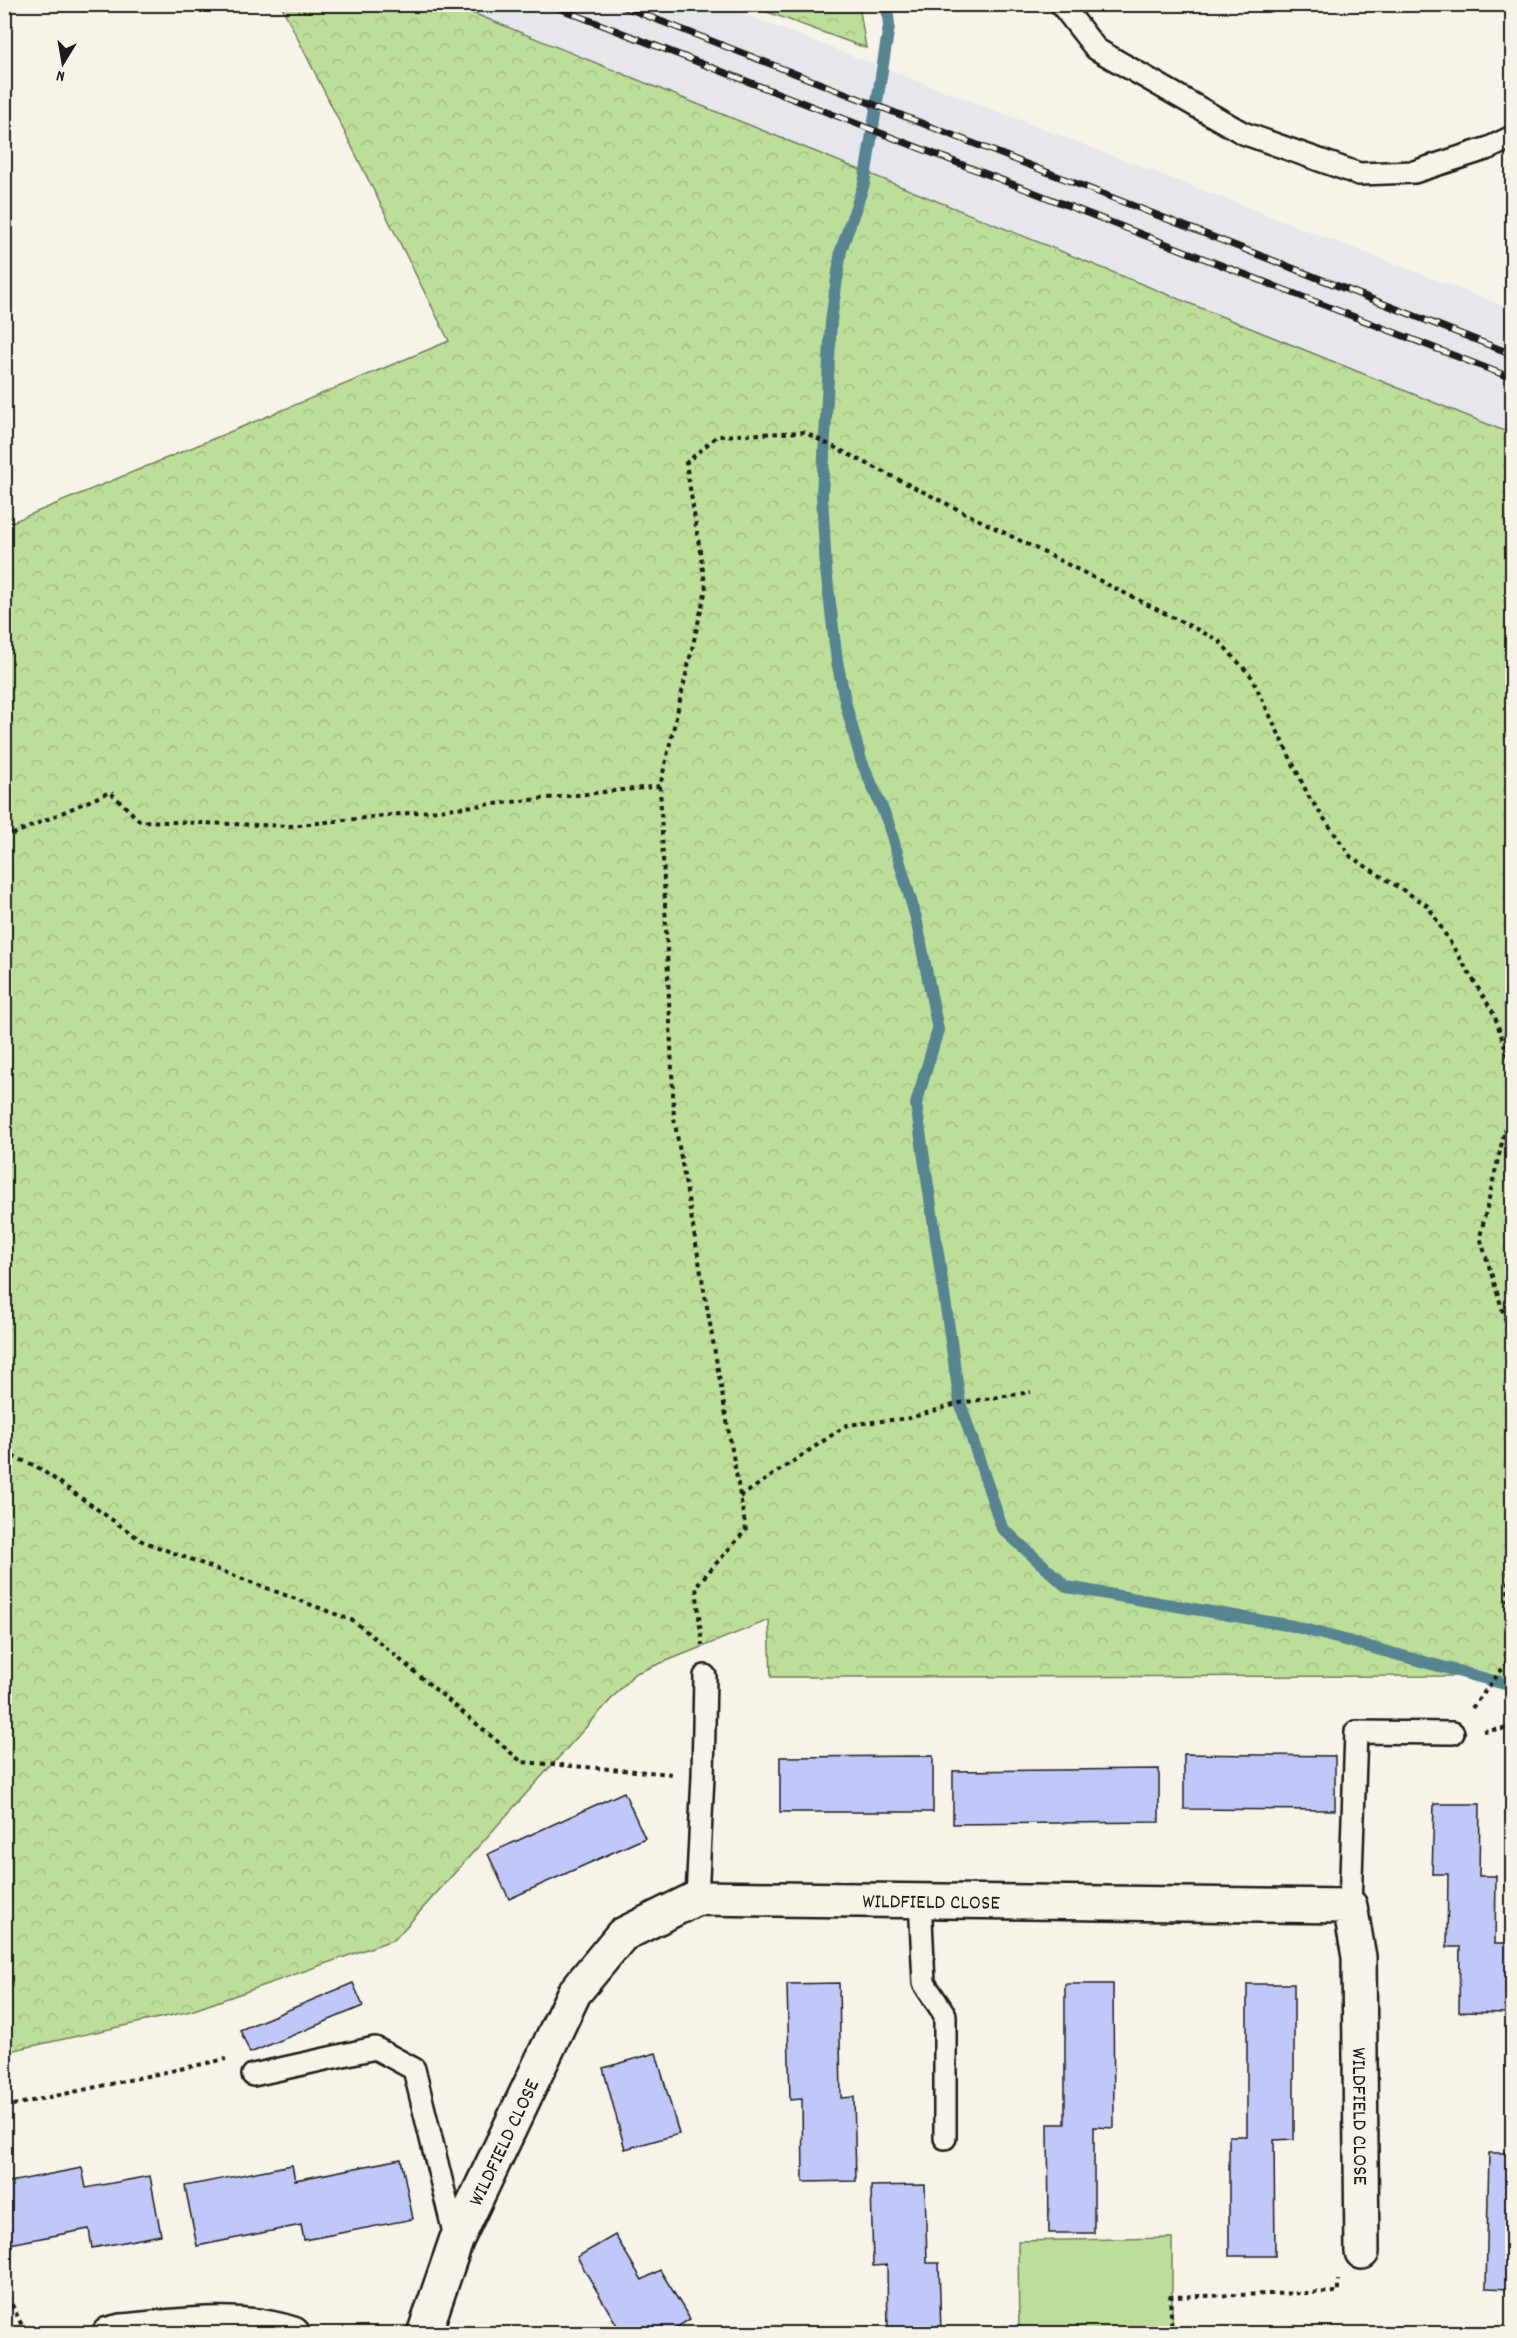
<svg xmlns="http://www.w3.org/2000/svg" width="1517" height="2338" font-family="Dekko,sans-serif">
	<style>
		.built { fill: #e6e6ed }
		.green { fill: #bdde98; stroke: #6c7d5a; stroke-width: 1.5 }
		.forest { fill: url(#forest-crowns); stroke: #6c7d5a; stroke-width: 1.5 }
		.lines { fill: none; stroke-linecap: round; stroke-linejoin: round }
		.stream { stroke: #578491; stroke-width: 12 }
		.building { fill: #c0c8fa; stroke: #1c1c1c; stroke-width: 1.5 }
		.lane-casing { stroke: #1c1c1c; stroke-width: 26 }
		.street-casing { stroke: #1c1c1c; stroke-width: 38 }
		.path { stroke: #1c1c1c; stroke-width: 4; stroke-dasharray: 4.5 4.5; stroke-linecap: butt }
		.lane { stroke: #f7f3e8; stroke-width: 21 }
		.street { stroke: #f7f3e8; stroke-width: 33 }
		.rail-casing { stroke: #1c1c1c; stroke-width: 7 }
		.rail { stroke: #f7f3e8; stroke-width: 4.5; stroke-dasharray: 14; stroke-linecap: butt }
		.labels { text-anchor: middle; stroke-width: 4.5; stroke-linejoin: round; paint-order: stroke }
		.street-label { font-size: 21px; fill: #1c1c1c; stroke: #f7f3e8 }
	</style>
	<defs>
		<pattern id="forest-crowns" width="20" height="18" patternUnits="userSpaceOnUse" patternTransform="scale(1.5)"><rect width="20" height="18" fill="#bdde98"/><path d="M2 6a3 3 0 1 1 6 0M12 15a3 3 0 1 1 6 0" fill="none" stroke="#a2be82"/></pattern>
	</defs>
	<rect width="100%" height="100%" fill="#f7f3e8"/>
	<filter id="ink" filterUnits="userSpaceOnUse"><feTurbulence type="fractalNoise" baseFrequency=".0167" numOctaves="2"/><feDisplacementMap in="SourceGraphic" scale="12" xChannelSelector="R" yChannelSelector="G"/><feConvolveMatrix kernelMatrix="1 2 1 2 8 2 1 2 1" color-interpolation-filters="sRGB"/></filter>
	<g filter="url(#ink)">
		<path class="built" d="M451,5H720L1512,309V436Z"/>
		<path class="green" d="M1172,2238V2333H1019L1018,2241Z"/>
		<g class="forest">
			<path d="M281,5H453L1512,434V1676L771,1677L769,1620L634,1674L395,1939L191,2011L5,2052V525L449,341Z"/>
			<path d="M748,5H859L866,48Z"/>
		</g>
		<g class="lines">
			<path class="stream" d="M887,4L889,26L864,184L841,250L831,321L822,495L826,570L837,661L846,705L861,760L888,822L916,918L938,1030L916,1104L960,1403L1002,1528L1067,1587L1293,1626L1512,1686"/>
		</g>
		<g class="building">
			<path d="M1184,1754L1335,1756V1810L1184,1809Z"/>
			<path d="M933,1756V1812H780V1757Z"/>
			<path d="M1159,1769V1822L953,1824V1771Z"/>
			<path d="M624,1792L645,1838L509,1899L488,1854Z"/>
			<path d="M1434,1804H1480L1479,1876H1496L1495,1943H1511L1510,2013L1459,2012L1460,1947H1447L1448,1874H1432Z"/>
			<path d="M353,1983L363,2006L250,2053L240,2030Z"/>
			<path d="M839,1983L841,2098L854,2097L856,2181L803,2182L802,2099L790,2100L787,1984Z"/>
			<path d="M1065,1984H1113L1114,2128L1094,2127V2233H1049L1048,2124H1065Z"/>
			<path d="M1247,1984H1294V2139L1274,2140L1275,2256H1229V2136H1247Z"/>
			<path d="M656,2053L679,2134L625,2149L603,2068Z"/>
			<path d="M1489,2153H1512V2289L1486,2288Z"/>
			<path d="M401,2159L413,2219L304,2240L301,2225L197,2246L185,2186L292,2165L295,2180Z"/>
			<path d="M82,2168L86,2188L150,2176L161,2235L92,2248L89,2229L4,2245V2183Z"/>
			<path d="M925,2185L927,2263H939L941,2334H888L887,2265L873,2266L871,2186Z"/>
			<path d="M615,2235L642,2280L660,2270L690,2319L666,2334H622L577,2257Z"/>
		</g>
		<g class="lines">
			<defs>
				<g id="lane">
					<path d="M1061,4L1096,49L1243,133L1359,174L1414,172L1489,148L1512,137"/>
					<path d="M697,1898L703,1776L705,1676"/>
					<path d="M920,1899L924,1983L945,2015V2138"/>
					<path d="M1350,1906L1356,1732L1453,1733"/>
					<path d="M253,2075L375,2048L414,2069L456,2241"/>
				</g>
				<g id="street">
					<path d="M109,2334L121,2331C178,2326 237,2316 293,2334"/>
					<path id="s1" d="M424,2334L456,2241L574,1993L622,1935L697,1898L1350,1906L1359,1957L1362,2252"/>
				</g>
			</defs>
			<use href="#lane" class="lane-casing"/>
			<use href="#street" class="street-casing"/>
			<g class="path">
				<path d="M660,786L674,1118L746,1530L696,1586L702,1645"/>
				<path d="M4,838L110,792L140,821L290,826L660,786L706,589L686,463L717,436L804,432L1218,640L1251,676L1309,797L1351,857L1428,906L1494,1014L1512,1068"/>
				<path d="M1512,1099L1480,1237L1512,1341"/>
				<path d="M4,1453L36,1466L142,1541L354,1621L522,1762L673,1774"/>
				<path d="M740,1497L847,1425L910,1418L960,1403L1031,1392"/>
				<path d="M1472,1708L1506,1664L1509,1563L1512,1548"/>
				<path d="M1483,1731L1512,1728"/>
				<path d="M4,2107L226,2059"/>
				<path d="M4,2288L26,2334"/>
				<path d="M1172,2334L1170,2297L1338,2292V2280"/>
			</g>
			<use href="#lane" class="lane"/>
			<use href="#street" class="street"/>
			<defs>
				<g id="rail">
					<path d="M548,4L1512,378"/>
					<path d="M617,4L1512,354"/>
				</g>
			</defs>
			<use href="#rail" class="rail-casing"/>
			<use href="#rail" class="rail"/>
		</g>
	</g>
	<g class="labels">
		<g class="street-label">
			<text dy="7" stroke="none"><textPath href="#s1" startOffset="766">WILDFIELD CLOSE</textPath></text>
			<text dy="7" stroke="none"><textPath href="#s1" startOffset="1396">WILDFIELD CLOSE</textPath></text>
			<text dy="7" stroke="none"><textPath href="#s1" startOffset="208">WILDFIELD CLOSE</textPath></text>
		</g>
	</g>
	<rect width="1517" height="2338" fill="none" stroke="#f7f3e8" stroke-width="24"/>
	<rect x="12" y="12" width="1493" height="2314" fill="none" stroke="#1c1c1c" stroke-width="2" filter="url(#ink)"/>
	<g transform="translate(63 63) rotate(191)" stroke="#f7f3e8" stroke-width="4.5" paint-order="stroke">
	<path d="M0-4.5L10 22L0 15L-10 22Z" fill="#1c1c1c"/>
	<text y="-9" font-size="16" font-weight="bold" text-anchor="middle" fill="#1c1c1c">N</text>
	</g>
</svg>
